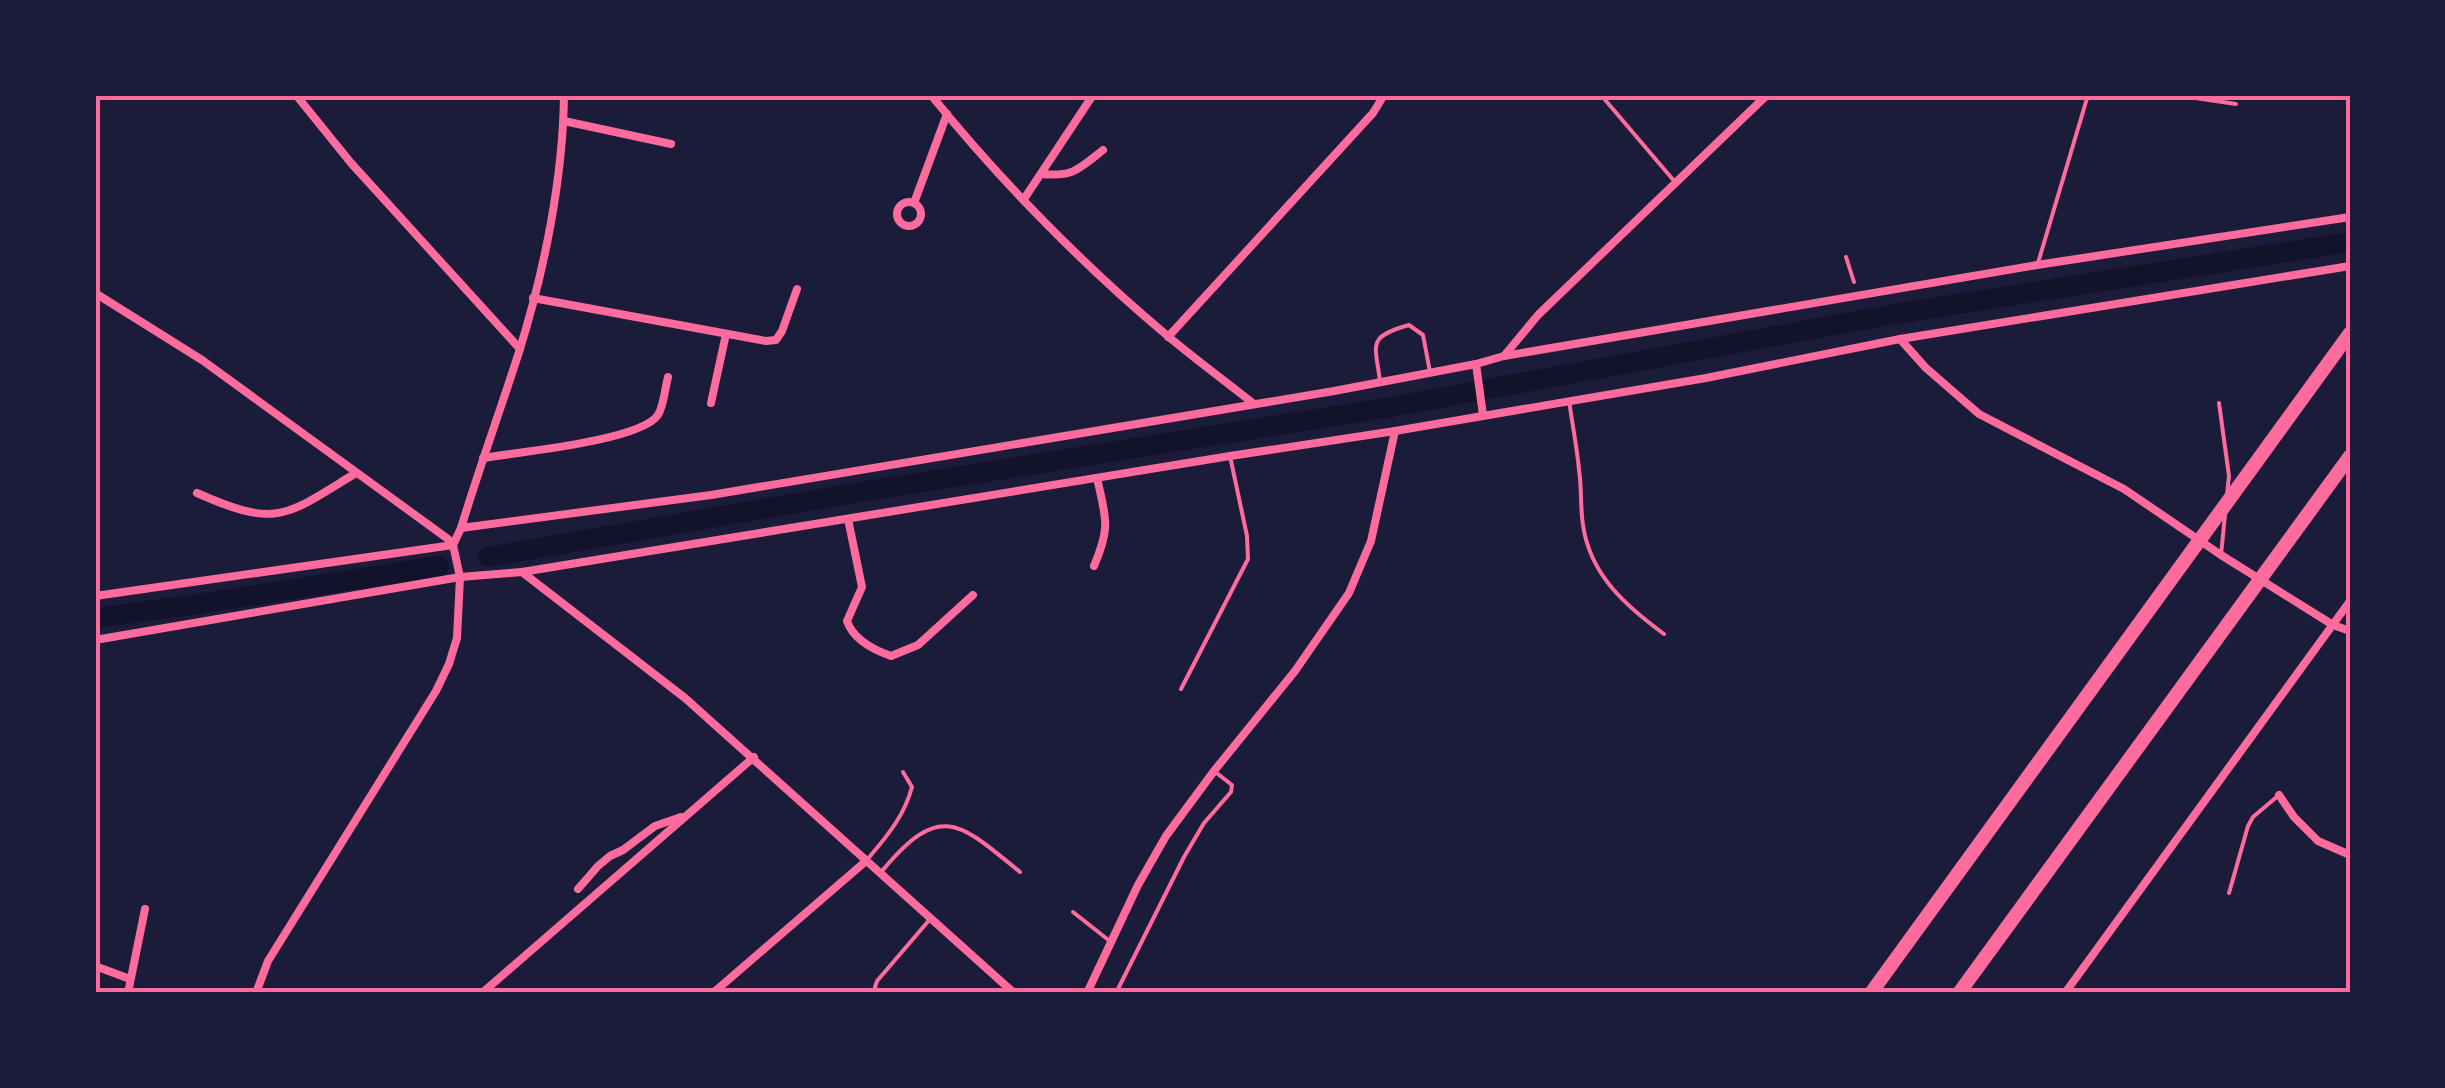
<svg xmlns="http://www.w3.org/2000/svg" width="2445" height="1088" font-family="Merriweather,serif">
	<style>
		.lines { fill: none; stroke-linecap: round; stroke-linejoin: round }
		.canal { stroke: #12122b; stroke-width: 20 }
		.path { stroke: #ff6b9d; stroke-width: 4 }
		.service { stroke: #ff6b9d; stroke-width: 4 }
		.minor { stroke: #ff6b9d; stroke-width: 8 }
		.motorway { stroke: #ff6b9d; stroke-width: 14 }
		.neatline { fill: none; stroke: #ff6b9d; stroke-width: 4 }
	</style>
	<rect width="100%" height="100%" fill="#1b1b3a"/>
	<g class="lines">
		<g class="canal">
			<path d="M488,557L848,494L1385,408L1895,314L2350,242"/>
			<path d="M95,618L199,604L439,566"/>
		</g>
		<path class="path" d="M1846,257L1854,282"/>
		<g class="service">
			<path d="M1601,95L1675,182"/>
			<path d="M2175,95L2236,104"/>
			<path d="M2038,263L2088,95"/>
			<path d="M1380,381C1375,343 1367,337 1409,325L1423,335L1430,372"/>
			<path d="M1569,400C1572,423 1577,447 1579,470C1582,488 1580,506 1583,525C1590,575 1626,606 1664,634"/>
			<path d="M2219,403L2229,476L2227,495"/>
			<path d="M2221,555L2225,515"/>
			<path d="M1181,689L1248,559L1247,536L1230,456"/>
			<path d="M867,860C886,837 904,817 912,787L903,772"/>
			<path d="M882,871C940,801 959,822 1020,872"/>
			<path d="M2229,893L2248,826L2253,817L2279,795"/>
			<path d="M1073,912L1111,942"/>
			<path d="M878,993L875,987L877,981L931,918"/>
			<path d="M1116,993L1184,857L1204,823L1231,792L1232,785L1214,771"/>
		</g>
		<g class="minor">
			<path d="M296,95L351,163L520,349"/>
			<path d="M931,95C997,177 1082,264 1163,332C1192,357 1224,380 1254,404"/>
			<path d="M564,121L671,144"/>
			<path d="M1041,174C1073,177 1078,170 1103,150"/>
			<path d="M1024,199L1093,95"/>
			<circle cx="909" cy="214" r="12"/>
			<path d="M914,203L947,114"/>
			<path d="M95,293L202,360L448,539L453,545L460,577L457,638L449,664L436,691L268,961L256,993"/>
			<path d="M533,298L766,341L776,340L782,331L797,289"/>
			<path d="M1168,337L1373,113L1384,95"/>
			<path d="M1900,339L1926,368L1979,414L2124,489L2221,555L2333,625L2350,631"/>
			<path d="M1504,356L2037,265L2350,217"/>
			<path d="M1476,364L1483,415"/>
			<path d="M711,403L726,334"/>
			<path d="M483,458C518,452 640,441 658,415C664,405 665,388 668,377"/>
			<path d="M197,493C278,529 285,516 356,473"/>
			<path d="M848,519L862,587L847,621C853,639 874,650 891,656L918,645L973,595"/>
			<path d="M461,528L711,495L1334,391L1476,364L1504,356L1538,315L1767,95"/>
			<path d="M1094,566C1111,526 1106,519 1097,478"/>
			<path d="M522,572L685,698L1014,993"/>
			<path d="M95,596L453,545L461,528C479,469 500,411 519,352C544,272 563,179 564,95"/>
			<path d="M95,640L460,577L522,572L1230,456L1395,431L1706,378L1900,339L2350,266"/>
			<path d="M2279,795L2294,817L2318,841L2350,855"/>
			<path d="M578,889L598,866L610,856L623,850L655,826L681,817"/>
			<path d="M95,966L130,979"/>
			<path d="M128,993L145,909"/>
			<path d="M482,993L754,757"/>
			<path d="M713,993L866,861"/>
			<path d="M1087,993L1138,885L1166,836L1214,771L1295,671L1349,593L1371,541L1395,431"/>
			<path d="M2065,993L2350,601"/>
		</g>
		<g class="motorway">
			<path d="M1871,993L2350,333"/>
			<path d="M1959,993L2350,456"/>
		</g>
	</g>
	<rect width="2445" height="1088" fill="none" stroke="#1b1b3a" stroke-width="195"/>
	<rect x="98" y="98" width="2250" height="892" class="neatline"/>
</svg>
